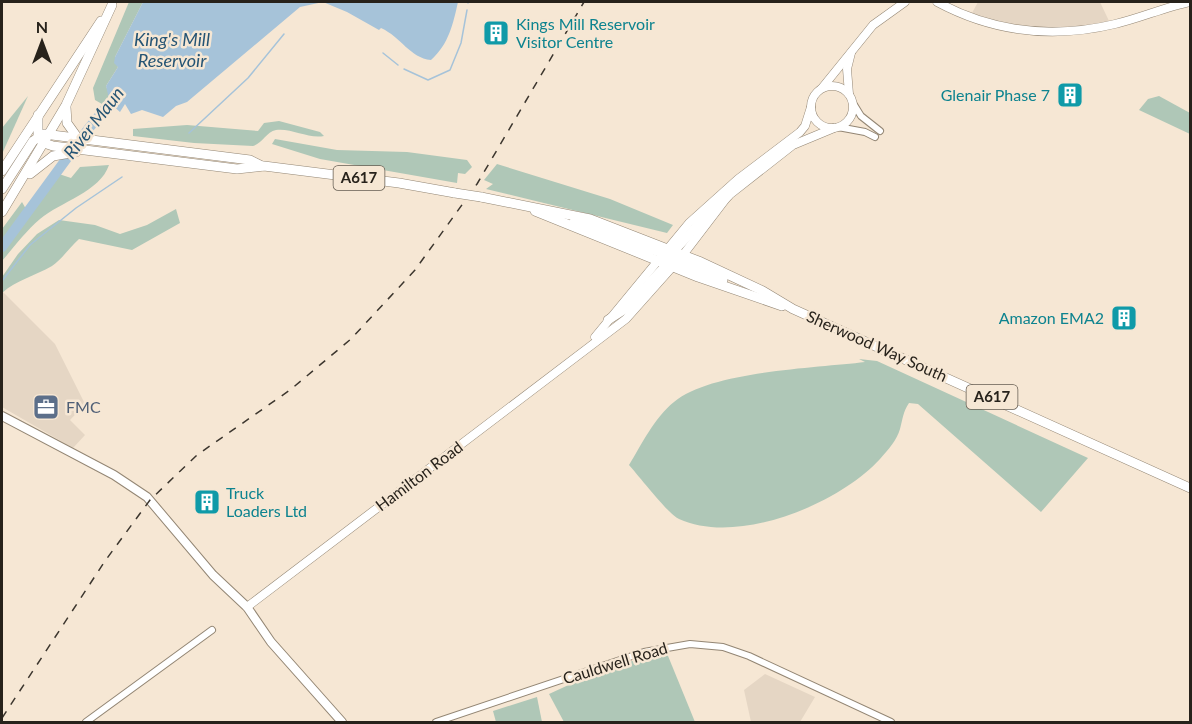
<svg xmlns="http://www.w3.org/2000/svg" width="1192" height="724" font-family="Lato,sans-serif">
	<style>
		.commercial { fill: #e5d6c4 }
		.green { fill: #afc7b7 }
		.water { fill: #a6c3d9 }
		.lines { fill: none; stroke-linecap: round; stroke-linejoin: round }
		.stream { stroke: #a6c3d9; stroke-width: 1.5 }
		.river { stroke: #a6c3d9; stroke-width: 10 }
		.minor-casing { stroke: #938674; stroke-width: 8 }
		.tertiary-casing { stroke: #938674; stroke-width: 9 }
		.secondary-casing { stroke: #938674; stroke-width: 10 }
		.trunk-casing { stroke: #938674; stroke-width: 10 }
		.minor { stroke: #fff; stroke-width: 6 }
		.tertiary { stroke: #fff; stroke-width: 8 }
		.secondary { stroke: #fff; stroke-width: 8 }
		.trunk { stroke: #fff; stroke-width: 9 }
		.rail { stroke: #3c362e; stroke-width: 1.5; stroke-dasharray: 8 8; stroke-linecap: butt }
		.trunk-bridge-casing { stroke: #938674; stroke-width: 10; stroke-linecap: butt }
		.trunk-bridge { stroke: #fff; stroke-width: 9 }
		.labels { text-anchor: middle; stroke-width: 5; stroke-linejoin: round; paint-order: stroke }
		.shield { fill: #f6e7d4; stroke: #655d52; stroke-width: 1.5 }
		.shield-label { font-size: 15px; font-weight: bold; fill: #27221b }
		.culture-label { font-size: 16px; fill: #0d838f; stroke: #f6e7d4; text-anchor: start }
		.street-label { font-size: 16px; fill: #27221b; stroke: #f6e7d4 }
		.service-label { font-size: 16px; fill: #4e5e75; stroke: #f6e7d4; text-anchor: start }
		.water-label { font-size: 18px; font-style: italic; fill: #255474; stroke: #f6e7d4 }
	</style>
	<rect width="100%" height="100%" fill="#f6e7d4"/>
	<g class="commercial">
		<path d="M978,2H1100L1109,21L1077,27L1046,28L1002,24L972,13Z"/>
		<path d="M3,292L55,344L85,404L70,420L85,435L73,448L2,407Z"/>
		<path d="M765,674L815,697L800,722H751L744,690Z"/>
	</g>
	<g class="green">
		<path d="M129,2H143L115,57L118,67L106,86L110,97L102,104L95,100L93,88Z"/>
		<path d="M28,96L2,154V128Z"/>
		<path d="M1159,96L1190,113V134L1139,110L1148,99Z"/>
		<path d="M279,121L320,132L324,136C308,139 292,128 276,130C266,132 263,143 253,146L194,143L133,136V129L187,125L258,131L264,123Z"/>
		<path d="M275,139L337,150L407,152L467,160L472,167L465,174L458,173L457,183L320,159L272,144Z"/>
		<path d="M497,164L610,199L673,225L667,233L486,189L493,184L484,180Z"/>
		<path d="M109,165C100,192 60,202 40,219C25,232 14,247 2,261V229L22,202L26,209L53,172L71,178L80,167Z"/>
		<path d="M176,209L180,223L132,250L79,239C69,248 63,258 52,266C35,276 16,280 2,293V277L18,254L37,234L59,220L95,225L120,234L147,225Z"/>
		<path d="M859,359L877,361L1088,458L1041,512L918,404L909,403C903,412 903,418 900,429C897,440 888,450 880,459C839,504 738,546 679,519C668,514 639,476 629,465C642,444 654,418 674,402C711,371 817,368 865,362Z"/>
		<path d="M666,651L695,722H564L549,694L599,671Z"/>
		<path d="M537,697L542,722H496L493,711Z"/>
	</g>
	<path class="water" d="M143,2H458C453,24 449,44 431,60C410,58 401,37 381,28L379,30L347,12L323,2L300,7L187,102L176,106L163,117L142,110L131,114L125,104L120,112L110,103L106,86L118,67L114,63L115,57Z"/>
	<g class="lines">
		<g class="stream">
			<path d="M468,3V2"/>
			<path d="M383,53L398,65"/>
			<path d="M404,69L428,80L450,70L461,43L467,10"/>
			<path d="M189,133L248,78L284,34"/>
			<path d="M2,281L30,245L76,208L122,177"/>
		</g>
		<path class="river" d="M2,247L89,128L119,92"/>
		<defs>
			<g id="minor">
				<path d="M853,103L861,116L880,131"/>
				<path d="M838,127L865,132L875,137"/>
				<path d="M86,722L212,630"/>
				<path d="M436,722L644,652L690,644L723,647L749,656L891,722"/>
			</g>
			<g id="tertiary">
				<path d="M937,2C993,32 1053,39 1115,24C1141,18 1165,7 1190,2"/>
				<circle cx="832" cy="107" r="21"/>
				<path d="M822,88L873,25L905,2"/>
				<path d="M849,94L847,69L851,53"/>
				<path d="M595,337L689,223L738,179L800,132L805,126L811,107"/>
				<path d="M247,607L626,319L683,255L728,196L793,145L834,128"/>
			</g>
			<path id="secondary" d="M2,416L114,475L147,497L213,575L247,607L271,642L342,722"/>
			<g id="trunk">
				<path d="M66,107L67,123L77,137"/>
				<path d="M38,115V137L44,143L53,146L237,169L264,166L399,183L455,193"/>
				<path d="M2,171L101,21"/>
				<path d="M30,174L53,156L76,152"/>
				<path d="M2,189L33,141L44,134L250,160L262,166"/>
				<path d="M481,197L590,219L701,262L763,291L793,309L1190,488"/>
				<path d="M535,211L698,277L782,306"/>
				<path d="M2,212L66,105L112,5"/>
				<path d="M574,222L662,253L672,266"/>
				<path d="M671,253L678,260L723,280"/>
				<path d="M672,253L711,211L728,196"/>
				<path d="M608,320L625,309L670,261"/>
			</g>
		</defs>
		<use href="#minor" class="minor-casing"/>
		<use href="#tertiary" class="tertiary-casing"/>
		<use href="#secondary" class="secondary-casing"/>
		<use href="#trunk" class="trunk-casing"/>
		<use href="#minor" class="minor"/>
		<use href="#tertiary" class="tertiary"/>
		<use href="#secondary" class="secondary"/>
		<use href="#trunk" class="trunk"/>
		<path class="rail" d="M2,718L105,561L150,500L197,455L290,390L351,339L415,270L477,184L584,2"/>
		<defs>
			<path id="trunk-bridge" d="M455,193L481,197"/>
		</defs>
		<use href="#trunk-bridge" class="trunk-bridge-casing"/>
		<use href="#trunk-bridge" class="trunk-bridge"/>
	</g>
	<defs>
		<symbol id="building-square" viewBox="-11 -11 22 22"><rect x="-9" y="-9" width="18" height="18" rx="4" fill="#0f9aa8" stroke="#f6e7d4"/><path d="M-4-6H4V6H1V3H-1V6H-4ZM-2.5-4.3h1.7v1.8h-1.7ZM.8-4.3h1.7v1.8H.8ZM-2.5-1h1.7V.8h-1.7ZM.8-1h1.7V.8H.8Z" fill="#fff"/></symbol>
		<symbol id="office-square" viewBox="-11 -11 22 22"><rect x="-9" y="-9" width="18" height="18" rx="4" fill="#5c6f8a" stroke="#f6e7d4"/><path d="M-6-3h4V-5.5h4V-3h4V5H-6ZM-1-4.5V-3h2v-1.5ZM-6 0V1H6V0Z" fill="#fff"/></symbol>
	</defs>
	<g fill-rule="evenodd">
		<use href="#building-square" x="481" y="18" width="30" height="30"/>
		<use href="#building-square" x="1055" y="80" width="30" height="30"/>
		<use href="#building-square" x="1109" y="303" width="30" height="30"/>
		<use href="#office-square" x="31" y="392" width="30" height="30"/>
		<use href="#building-square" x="192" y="487" width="30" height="30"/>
	</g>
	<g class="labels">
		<g class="shield">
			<rect x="333.5" y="166" width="51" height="24" rx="4.5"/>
			<rect x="966.5" y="385" width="51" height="24" rx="4.5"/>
		</g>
		<g class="shield-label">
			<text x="359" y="183">A617</text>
			<text x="992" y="402">A617</text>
		</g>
		<g class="culture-label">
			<text x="516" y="30">Kings Mill Reservoir<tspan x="516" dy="18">Visitor Centre</tspan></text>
			<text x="1050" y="101" text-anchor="end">Glenair Phase 7</text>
			<text x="1104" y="324" text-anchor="end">Amazon EMA2</text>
			<text x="226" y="499">Truck<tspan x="226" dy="18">Loaders Ltd</tspan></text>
		</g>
		<g class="street-label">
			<text transform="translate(877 346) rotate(24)" y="6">Sherwood Way South</text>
			<text transform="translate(419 476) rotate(-37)" y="6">Hamilton Road</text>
			<text transform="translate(615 663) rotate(-17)" y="6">Cauldwell Road</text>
		</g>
		<g class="service-label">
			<text x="66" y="413">FMC</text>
		</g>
		<g class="water-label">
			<text x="172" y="46">King's Mill<tspan x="172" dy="21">Reservoir</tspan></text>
			<text transform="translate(94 123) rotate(-52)" y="6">River Maun</text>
		</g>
	</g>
	<rect width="1192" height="724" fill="none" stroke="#27221b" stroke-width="6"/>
	<g transform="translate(42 42)" stroke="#f6e7d4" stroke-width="4.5" paint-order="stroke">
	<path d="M0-4.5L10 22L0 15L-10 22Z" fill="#27221b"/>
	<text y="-9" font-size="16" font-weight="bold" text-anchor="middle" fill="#27221b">N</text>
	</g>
</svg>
